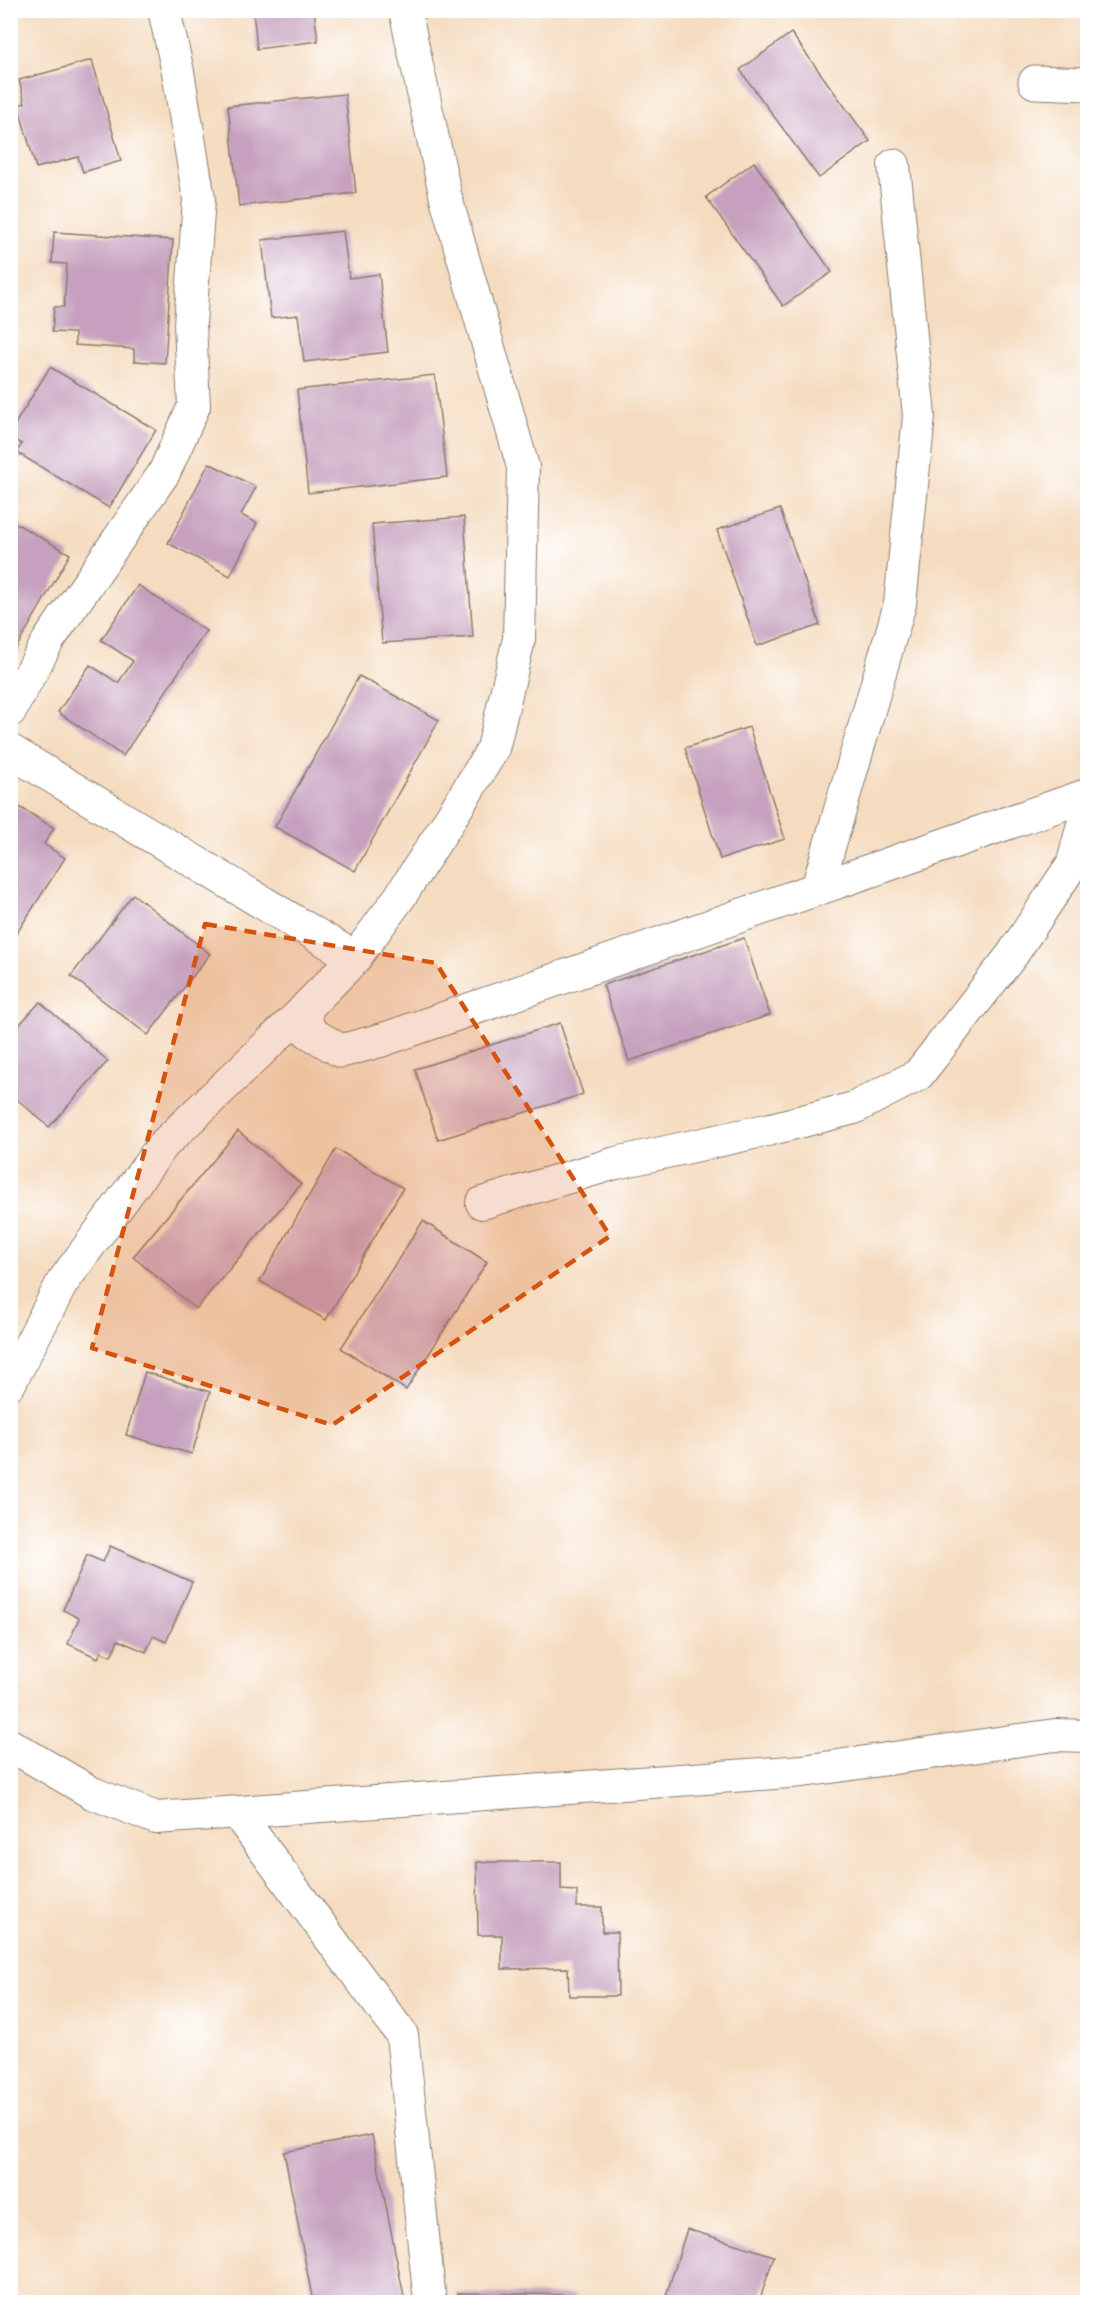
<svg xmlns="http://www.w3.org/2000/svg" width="1098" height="2313" font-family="Cardo,serif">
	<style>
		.building { fill: #c6a0be }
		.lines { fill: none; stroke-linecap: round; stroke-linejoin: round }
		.street-casing { stroke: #887c6e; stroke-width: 34 }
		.secondary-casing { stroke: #887c6e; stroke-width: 35 }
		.street { stroke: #fff; stroke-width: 32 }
		.secondary { stroke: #fff; stroke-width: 33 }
		.marked { fill: #d4530e; fill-opacity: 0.2; stroke: #d4530e; stroke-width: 4.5; stroke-dasharray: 12 8; stroke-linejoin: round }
	</style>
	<rect width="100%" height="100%" fill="#fff"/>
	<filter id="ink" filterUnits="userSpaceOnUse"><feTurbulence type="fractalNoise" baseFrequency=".0167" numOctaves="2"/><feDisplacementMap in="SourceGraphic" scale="12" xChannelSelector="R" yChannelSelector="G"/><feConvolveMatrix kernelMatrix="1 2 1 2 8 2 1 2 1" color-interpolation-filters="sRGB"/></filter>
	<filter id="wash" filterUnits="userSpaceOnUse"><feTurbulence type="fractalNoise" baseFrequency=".008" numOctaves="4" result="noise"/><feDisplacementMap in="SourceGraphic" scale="24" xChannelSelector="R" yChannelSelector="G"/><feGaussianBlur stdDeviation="1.35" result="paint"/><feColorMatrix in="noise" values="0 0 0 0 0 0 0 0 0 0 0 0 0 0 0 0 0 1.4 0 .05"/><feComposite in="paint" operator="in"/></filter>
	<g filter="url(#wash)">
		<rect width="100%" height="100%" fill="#f5dcc0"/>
		<g id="blocks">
			<g class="building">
				<path d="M253,10H314L318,41L257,49Z"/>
				<path d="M791,33L870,141L819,178L740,70Z"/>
				<path d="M92,60L121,161L83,172L78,157L36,168L18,105L25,103L19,80Z"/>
				<path d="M345,94L356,193L239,206L228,106Z"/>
				<path d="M754,162L832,272L783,306L706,197Z"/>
				<path d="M343,231L349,278L379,274L388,352L304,362L298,315L271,318L262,240Z"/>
				<path d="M54,232L173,240L165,363L134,361V349L75,345V333L52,332L54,307H64L67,264L52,263Z"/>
				<path d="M50,367L156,430L109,508L16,452L22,444L10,437V432Z"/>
				<path d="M435,375L447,477L308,493L297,390Z"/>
				<path d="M209,463L256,487L241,515L257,523L230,576L168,543Z"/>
				<path d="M780,509L820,625L757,646L717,530Z"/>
				<path d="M464,517L473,637L382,643L372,524Z"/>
				<path d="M10,520L70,554L10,659Z"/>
				<path d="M138,585L206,631L123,756L58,712L90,665L118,683L133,661L101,640Z"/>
				<path d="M359,676L439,720L355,871L275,827Z"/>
				<path d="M749,727L785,839L720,859L685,748Z"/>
				<path d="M13,803L54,828L44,844L65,858L13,939L10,937V808Z"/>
				<path d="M133,894L210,954L148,1035L71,976Z"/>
				<path d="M744,938L770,1015L629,1061L603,985Z"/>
				<path d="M40,1002L108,1061L49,1127L10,1093V1035Z"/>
				<path d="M560,1023L583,1094L438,1140L415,1069Z"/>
				<path d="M238,1131L301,1184L196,1309L133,1257Z"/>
				<path d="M336,1149L403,1188L326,1320L260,1281Z"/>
				<path d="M423,1221L487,1262L406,1390L341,1348Z"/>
				<path d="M145,1372L210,1392L192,1454L126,1435Z"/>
				<path d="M110,1546L192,1582L166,1642L153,1636L146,1652L118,1640L111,1656L101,1652L98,1658L68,1644L79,1618L63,1610L87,1555L103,1562Z"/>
				<path d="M477,1862H561V1890L577,1891V1907H602V1932H617L618,1996H569L568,1968L502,1969V1935H478Z"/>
				<path d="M372,2135L405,2302H313L284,2152Z"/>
				<path d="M687,2229L774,2256L759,2302H677L678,2299L666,2296Z"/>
				<path d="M458,2293L575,2295V2302H458Z"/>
			</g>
		</g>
	</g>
	<g filter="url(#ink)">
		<use href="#blocks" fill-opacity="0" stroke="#887c6e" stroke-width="1.5"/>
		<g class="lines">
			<defs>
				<g id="street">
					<path d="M10,711L48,641L164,473L194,406L190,324L199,199L178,72L164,10"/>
					<path d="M817,889L900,604L919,416L894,165"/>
					<path d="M355,958L399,898L445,827L493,749L519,639L523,467L446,198L405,10"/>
					<path d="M482,1203L616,1163L771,1129L854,1108L918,1075L1012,955L1073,863L1088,805"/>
					<path d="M10,1383L62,1283L163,1145L304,1010"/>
					<path d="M10,1745L92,1793L156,1818L803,1771L1055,1735L1088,1736"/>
					<path d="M237,1813L402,2035L430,2302"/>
				</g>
				<g id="secondary">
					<path d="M1035,82L1088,84"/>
					<path d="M10,751L355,958L304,1010L309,1032L341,1051L382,1040L1088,795"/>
				</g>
			</defs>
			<use href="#street" class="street-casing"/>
			<use href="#secondary" class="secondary-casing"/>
			<use href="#street" class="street"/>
			<use href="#secondary" class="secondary"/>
		</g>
	</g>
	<path class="marked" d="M205,924L436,963L610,1236L332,1425L92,1348Z"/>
	<rect width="1098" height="2313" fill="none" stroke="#fff" stroke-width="36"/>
</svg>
